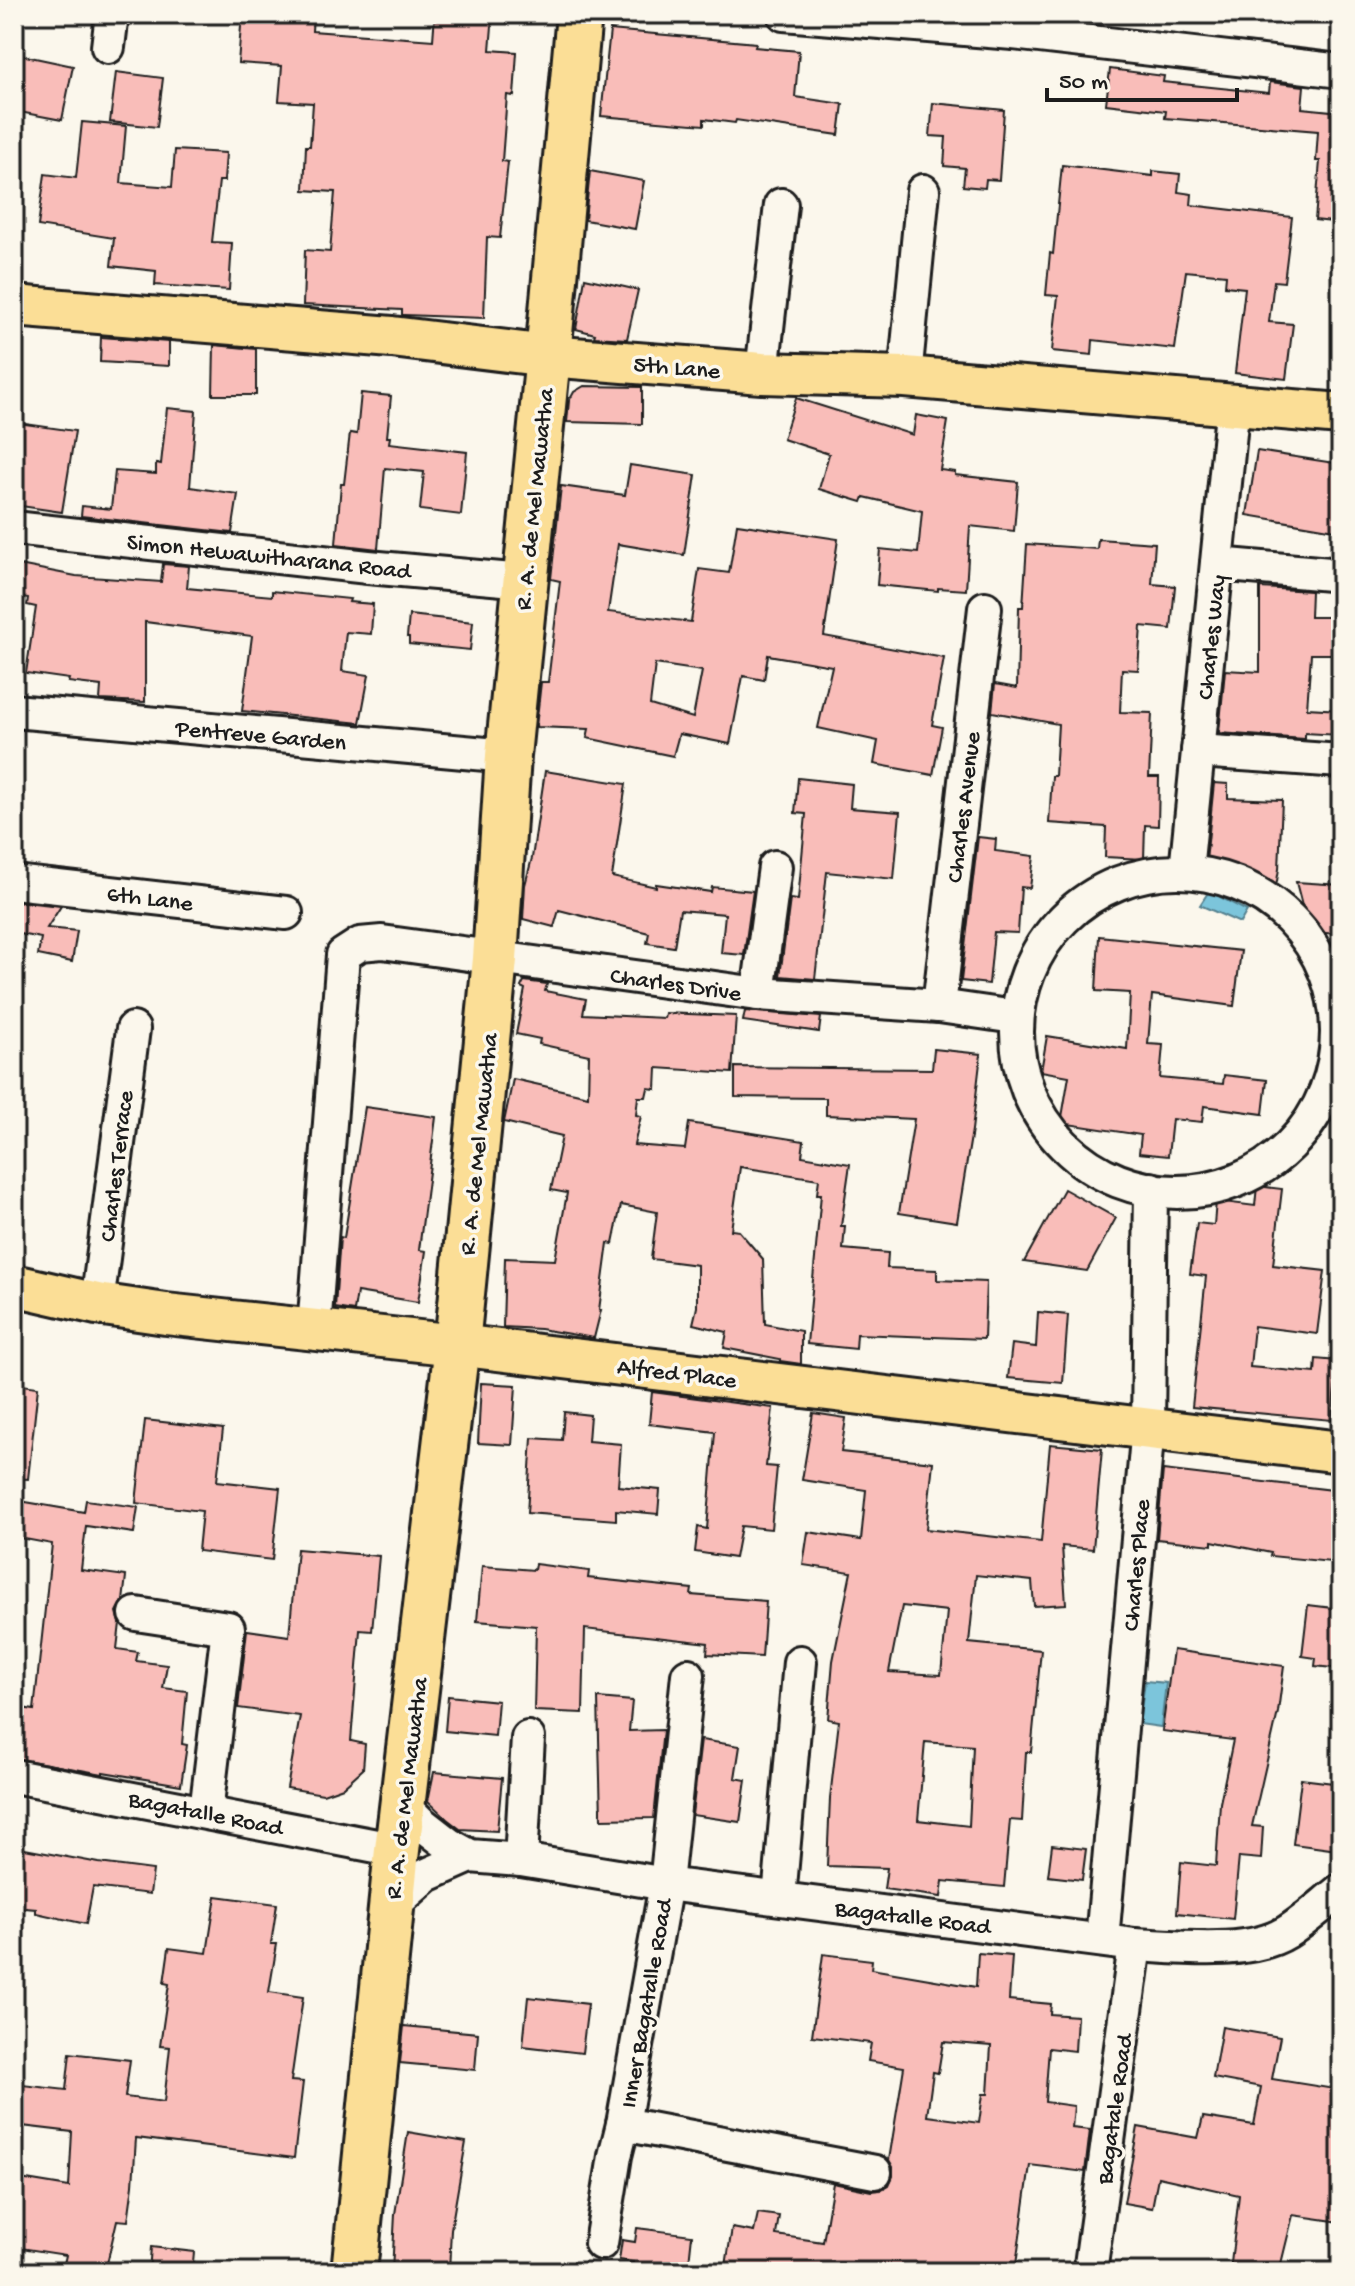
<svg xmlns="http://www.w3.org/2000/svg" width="1355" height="2286" font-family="'Gochi Hand',sans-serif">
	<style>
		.water { fill: #7bc5db; stroke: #55818f; stroke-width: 2 }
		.building { fill: #f9bdb9; stroke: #1c1c1c; stroke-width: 2; fill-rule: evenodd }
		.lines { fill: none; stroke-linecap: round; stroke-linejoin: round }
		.minor-casing { stroke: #1c1c1c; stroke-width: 38 }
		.major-casing { stroke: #1c1c1c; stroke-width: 46 }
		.highway-casing { stroke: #1c1c1c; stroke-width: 50 }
		.minor { stroke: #fbf7ec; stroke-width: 32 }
		.major { stroke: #fbde96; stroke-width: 40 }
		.highway { stroke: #fbde96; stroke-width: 44 }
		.labels { text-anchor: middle; stroke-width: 7; stroke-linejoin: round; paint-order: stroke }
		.street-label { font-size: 24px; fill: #1c1c1c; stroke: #fbf7ec }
	</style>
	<rect width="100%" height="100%" fill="#fbf7ec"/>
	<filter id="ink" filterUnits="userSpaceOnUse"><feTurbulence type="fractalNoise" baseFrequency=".0125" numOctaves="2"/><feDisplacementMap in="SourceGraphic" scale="16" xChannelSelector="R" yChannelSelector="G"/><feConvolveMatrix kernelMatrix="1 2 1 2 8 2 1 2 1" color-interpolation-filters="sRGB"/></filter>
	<g filter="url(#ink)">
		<g class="water">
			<path d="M1209,891L1247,911L1240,923L1200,905Z"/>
			<path d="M1145,1681L1166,1683L1161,1727L1139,1724Z"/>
		</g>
		<g class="building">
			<path d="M242,14H313L312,31L433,40L435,14H493L490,50L517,52L514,96L507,95L502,161L508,162L500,238L487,237L484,318L404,315H402V310L303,305L305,250L330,252L335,192L304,190L306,146H310L313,103L279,101L282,66L238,63Z"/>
			<path d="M610,30L756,43L755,47L799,51L795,97L843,104L839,135L736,120L735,123L704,119V125L601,116Z"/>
			<path d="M21,55L73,66L62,120L14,111V92Z"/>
			<path d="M1110,69L1164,76L1163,82L1269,93L1270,82L1304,86L1302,108L1341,112V223L1315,220L1320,161H1316L1318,131L1165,118L1166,111L1106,104Z"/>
			<path d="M116,72L163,78L157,127L110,122Z"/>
			<path d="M933,103L1004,110L999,180L986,179L985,188L963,186L965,168L944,166L946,137L930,136Z"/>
			<path d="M82,122L126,126L121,183L172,187L175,150L226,153L224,181H219L212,242L232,243L229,290L155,285L156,271L111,266L114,238L38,226L45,174L76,178Z"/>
			<path d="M1062,165L1153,176V171L1180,174L1178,192L1192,194L1191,205L1292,217L1284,282L1274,281L1269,322L1293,324L1286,379L1235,373L1245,288L1225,286L1226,275L1186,271L1175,349L1093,340L1092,355L1052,351L1058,296L1046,295L1050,253L1053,254Z"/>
			<path d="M590,171L644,181L635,229L585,220Z"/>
			<path d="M585,278L638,290L627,339L594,337L595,334L576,329Z"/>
			<path d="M101,337L169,342V366L100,362Z"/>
			<path d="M214,345L256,349V395H213Z"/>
			<path d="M584,386L642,387V424L567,422L569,401L574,392Z"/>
			<path d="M361,393L391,396L387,437H390L389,443L467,452L461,515L420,510L424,472L385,468L378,549L336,544L341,484H344L350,433L357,434Z"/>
			<path d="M796,398L913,435L916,415L948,421L940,470L955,472V475L1018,482L1014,531L970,526L966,590L938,588V591L877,585L880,549L918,553L922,511L864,497L862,502L819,489L829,454L783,439Z"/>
			<path d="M167,408L196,411L190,487L238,494L232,533L81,516L82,506L111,509L115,471L156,474V463L161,464Z"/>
			<path d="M18,423L75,431L62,512L14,505V446Z"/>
			<path d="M1257,451L1341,464V531L1247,515Z"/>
			<path d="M630,465L696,475L684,555L618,544L608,612L691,622L699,569L729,573L737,524L838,539L824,636L944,658L932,725L942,727L933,775L874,764L878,741L818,728L832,666L768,655L764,680L743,676L730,744L679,734L673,756L587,738L589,729L536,727L541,682H548L560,581L551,579L561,486L625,495ZM655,664L702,671L693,718L650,705Z"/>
			<path d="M1098,539L1155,543L1152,584L1175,586L1171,629L1141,626L1138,670L1122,669L1120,712L1152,713L1149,777H1159L1158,826L1145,825L1144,859L1105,857L1106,827L1049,823L1052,776H1055L1058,724L992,712L995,684L1017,688L1019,607H1023L1027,544L1097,549Z"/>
			<path d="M14,564L76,576L161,582L163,564L189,566L187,588L272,596V591L350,599L349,602L373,604L371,634L346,632L342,671L369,675L360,723L242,711L252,636L145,622V702L100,700L101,686L68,682L69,679L26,673L36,607L27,605L28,598L14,595Z"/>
			<path d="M1260,588L1311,591L1310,617H1341V654H1311L1307,708L1341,710L1340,735L1305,733V739L1219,733L1225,670L1260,672Z"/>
			<path d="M409,615L473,622L470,650L409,644V637H407Z"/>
			<path d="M545,771L626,784L612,877L656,887V884L711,892L712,887L753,891L744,955L721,953L725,914L680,910L674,947L647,943L649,933L559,910L554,927L523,919L525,885L532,858Z"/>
			<path d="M798,778L852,784L850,808L900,812L894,879L827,872L815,979L780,976L790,899L798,900L806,814L795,813Z"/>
			<path d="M1214,783L1228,784V798L1282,800L1279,869L1274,899L1239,880L1205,871Z"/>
			<path d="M978,837L996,839L995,851L1034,856L1030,888L1021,887L1018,933L994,932L989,984L961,981Z"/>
			<path d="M1296,882L1341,885V934L1309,932Z"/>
			<path d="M14,901L61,906L47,928L77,931L72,962L38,955L41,938L14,933Z"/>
			<path d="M1099,936L1241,951L1234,1006L1152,995L1148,1044L1163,1045L1160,1078L1223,1084L1224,1075L1267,1080L1263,1114L1204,1106L1202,1122L1172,1119L1168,1156L1139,1153L1141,1135L1061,1123L1069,1076L1041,1071L1047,1036L1127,1049L1130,993L1096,991Z"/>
			<path d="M524,981L547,984L545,991L586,999L583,1014L664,1018L665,1013L736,1016L732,1073L657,1068L656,1089L648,1088L646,1097H638L636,1115L641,1116L634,1145L685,1149L689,1123L804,1141L802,1156L850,1164L841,1226H845L843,1249L888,1253L887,1268L937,1270V1280L986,1282L984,1339L857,1334L856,1349L807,1344L821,1194H817L819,1179L740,1167L731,1230L739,1231L763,1259L765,1324L801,1331V1364L780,1361V1359L724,1348L727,1332L693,1324L697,1307V1265L651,1259L657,1212L621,1205L613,1244L608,1243L599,1310H601L594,1338L540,1329L503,1327L505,1258L555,1260L567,1193L551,1190L562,1136L504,1122L513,1079L588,1096L589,1055L539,1044L540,1039L516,1034L525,989L521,987Z"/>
			<path d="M745,1011L821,1017L819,1032L743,1021Z"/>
			<path d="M934,1049L981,1054L972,1130L957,1222L899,1213L914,1119L826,1115V1098L735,1097V1067L932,1069Z"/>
			<path d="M365,1107L436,1117L419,1250L426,1251L418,1302L357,1292L354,1311L335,1308L340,1237L344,1238Z"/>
			<path d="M1257,1186L1282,1189L1273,1265L1325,1271L1317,1334L1254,1326L1250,1367L1315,1373L1316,1359L1337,1361L1332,1420L1192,1407L1206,1276L1190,1274L1197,1223L1214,1225L1216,1201L1255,1206Z"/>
			<path d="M1064,1189L1116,1218L1087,1271L1024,1262Z"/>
			<path d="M1038,1312L1068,1315L1063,1383L1008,1378L1012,1344L1036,1347Z"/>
			<path d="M481,1383L516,1385L512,1445L478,1443Z"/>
			<path d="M14,1384L38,1387L28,1479L14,1478Z"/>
			<path d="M652,1392L773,1408L766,1466L777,1467L771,1529L741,1526L735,1558L695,1552L698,1527L707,1529L715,1432L649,1424Z"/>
			<path d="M564,1412L590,1415L588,1441L621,1444L618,1486L660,1490L658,1514L616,1510V1520L527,1513L532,1438L562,1440Z"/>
			<path d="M813,1413L846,1418L841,1452L933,1462L926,1529L1041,1542L1050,1444L1102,1449L1093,1549L1062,1546L1066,1604L1034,1606L1032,1581L976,1575L969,1643L1041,1650L1031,1752H1026L1022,1821L1010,1820L1004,1887L943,1881L941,1897L884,1889L887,1868L827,1866L830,1798L839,1721L828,1719L833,1661L851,1572L803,1565L808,1532L861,1540L866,1490L802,1480ZM902,1606L947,1611L941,1675L889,1672ZM925,1742L973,1746L969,1826L918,1820Z"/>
			<path d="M145,1420L223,1429L217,1481L280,1488L272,1560L198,1551L202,1511L136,1503Z"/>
			<path d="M1163,1470L1341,1491V1563L1270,1556L1271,1553L1212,1541V1545L1157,1539Z"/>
			<path d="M14,1500L84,1512L86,1500L138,1507L134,1533L86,1526L81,1570L126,1576L123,1601L117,1612L120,1623L117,1649L138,1652L136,1661L167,1665L163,1688L187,1691L182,1744L187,1745L181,1785L103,1772V1774L14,1758L22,1708L34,1710L52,1544L14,1537Z"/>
			<path d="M297,1549L379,1556L372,1631L360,1630L351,1741L365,1744L363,1769L343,1787L323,1794L287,1788L300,1716L238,1708L247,1630L289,1636Z"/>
			<path d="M535,1564L589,1571L588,1578L692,1589L691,1595L766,1601L762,1657L707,1654L708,1643L585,1629L583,1713L534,1711L536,1626L477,1621L482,1566L534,1570Z"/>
			<path d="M1308,1605L1341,1609V1669L1315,1666L1316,1658L1302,1656Z"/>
			<path d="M1173,1650L1284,1666L1278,1712L1252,1826L1263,1827L1261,1859L1239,1857L1233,1919L1177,1913L1181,1862L1216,1866L1220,1803L1233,1740L1162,1731Z"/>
			<path d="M448,1696L498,1701L495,1736L445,1731Z"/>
			<path d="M598,1698L632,1701L629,1731L663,1730L654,1818L601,1819Z"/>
			<path d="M701,1740L740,1746L735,1778L746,1780L740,1822L692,1815Z"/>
			<path d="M434,1772L502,1778L497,1831L460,1829L447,1819L428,1801Z"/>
			<path d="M1301,1779L1341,1784V1825L1338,1850L1293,1844Z"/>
			<path d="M1052,1845L1086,1849L1082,1880L1048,1876Z"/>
			<path d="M14,1847L99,1863L153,1870L150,1894L93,1887L86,1924L36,1913V1909L14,1907Z"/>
			<path d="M216,1896L277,1904L271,1944H277L269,1992L303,1997L291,2081L303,2082L294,2158L136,2138L133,2185L128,2221L117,2220L105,2272H62L66,2255L14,2247V2178L69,2187L72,2132L14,2125V2084L66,2090L70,2053L130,2060L125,2097L164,2102L170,2047L160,2046L169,1984L164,1983L169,1948L207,1953Z"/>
			<path d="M978,1953L1012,1956L1009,2000L1051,2004L1050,2014L1077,2016L1075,2051L1049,2048L1045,2102L1074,2106L1072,2128L1090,2130L1085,2172L1030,2165L1015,2272H725L732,2228L754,2232L758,2213L779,2216L776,2235L823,2242L833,2183L871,2191L880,2190L889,2185L893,2176V2167L889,2160L904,2067L868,2061L871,2043L812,2036L823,1954L872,1960L871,1969L976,1987ZM943,2042L991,2046L988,2094H983L979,2123L927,2116L933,2072L938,2073Z"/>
			<path d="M528,1997L588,2004L582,2053L523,2046Z"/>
			<path d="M404,2026L478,2033L475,2070L400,2063Z"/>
			<path d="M1222,2027L1280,2037L1272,2079L1341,2090V2222L1293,2215L1279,2272H1230L1239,2195L1158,2177L1152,2208L1124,2203L1138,2127L1198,2138L1203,2117L1254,2125L1261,2087L1213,2078Z"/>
			<path d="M408,2132L466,2142L451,2229L449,2272H392L395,2214Z"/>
			<path d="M637,2228L692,2235L688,2272H631L633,2262L619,2260L622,2240L635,2242Z"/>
			<path d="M151,2247L194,2252L192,2272H149Z"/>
		</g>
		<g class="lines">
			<defs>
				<g id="minor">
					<path d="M784,14L1013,33L1341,71"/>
					<path d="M108,47L112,14"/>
					<path d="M762,373L781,205"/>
					<path d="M905,377L923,191"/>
					<path d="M14,528L368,567L525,581"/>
					<path d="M1217,564L1341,575"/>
					<path d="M14,711L508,756"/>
					<path d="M1198,751L1341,761"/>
					<path d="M1186,871L1233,403"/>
					<circle cx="1177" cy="1032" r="160"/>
					<path d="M14,882L286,913"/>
					<path d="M758,994L775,867"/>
					<path d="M939,1006L985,608"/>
					<path d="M97,1304L133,1029"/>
					<path d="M314,1329L343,955L360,944L382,942L758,994L939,1006L1015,1017"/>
					<path d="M136,1614L228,1628L206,1812"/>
					<path d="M688,1675L666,1884L623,2124L875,2172"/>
					<path d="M14,1776L397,1850"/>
					<path d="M402,1804L421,1823L448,1844L470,1856L521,1860L666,1884L1135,1945C1179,1947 1249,1956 1287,1932C1306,1920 1323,1904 1341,1890"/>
					<path d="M521,1860L528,1738"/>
					<path d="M779,1898L800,1662"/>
					<path d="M391,1907L427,1875L470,1856"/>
					<path d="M1102,1940L1148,1427L1151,1189"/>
					<path d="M601,2243L615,2156L623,2124"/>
					<path d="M1090,2272L1135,1945"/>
				</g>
				<g id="major">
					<path d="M14,306L392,337L548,356L762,373L905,377L1341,414"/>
					<path d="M14,1285L97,1304L166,1314L457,1345L1341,1452"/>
				</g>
				<path id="highway" d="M354,2272L397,1850L457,1345L495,959L508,756L548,356L579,14"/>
			</defs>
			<use href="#minor" class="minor-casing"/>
			<use href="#major" class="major-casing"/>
			<use href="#highway" class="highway-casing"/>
			<use href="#minor" class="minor"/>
			<use href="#major" class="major"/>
			<use href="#highway" class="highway"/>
		</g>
	</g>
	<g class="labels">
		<g class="street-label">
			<text transform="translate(677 366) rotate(5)" y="8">5th Lane</text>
			<text transform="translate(533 499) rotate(-84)" y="8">R. A. de Mel Mawatha</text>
			<text transform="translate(269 555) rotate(6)" y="8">Simon Hewawitharana Road</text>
			<text transform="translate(1210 637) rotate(-84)" y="8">Charles Way</text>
			<text transform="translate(261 734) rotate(5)" y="8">Pentreve Garden</text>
			<text transform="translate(962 807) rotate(-83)" y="8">Charles Avenue</text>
			<text transform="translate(150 897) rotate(7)" y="8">6th Lane</text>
			<text transform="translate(676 983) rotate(8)" y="8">Charles Drive</text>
			<text transform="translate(477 1144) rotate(-84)" y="8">R. A. de Mel Mawatha</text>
			<text transform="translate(115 1166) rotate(-83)" y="8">Charles Terrace</text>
			<text transform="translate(677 1372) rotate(7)" y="8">Alfred Place</text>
			<text transform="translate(1135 1565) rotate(-85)" y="8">Charles Place</text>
			<text transform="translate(405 1788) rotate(-83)" y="8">R. A. de Mel Mawatha</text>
			<text transform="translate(206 1812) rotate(11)" y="8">Bagatalle Road</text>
			<text transform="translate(913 1916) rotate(7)" y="8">Bagatalle Road</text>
			<text transform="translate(645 2003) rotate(-80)" y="8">Inner Bagatalle Road</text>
			<text transform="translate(1113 2109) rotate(-82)" y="8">Bagatale Road</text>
		</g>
	</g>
	<rect width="1355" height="2286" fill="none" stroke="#fbf7ec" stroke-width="48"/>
	<rect x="24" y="24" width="1307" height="2238" fill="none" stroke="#1c1c1c" stroke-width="3" filter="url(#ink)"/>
	<path d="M1047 88v12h190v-12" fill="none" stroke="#1c1c1c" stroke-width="4"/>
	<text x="1059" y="88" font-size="24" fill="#1c1c1c" stroke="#fbf7ec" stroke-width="6" paint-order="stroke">50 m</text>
</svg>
